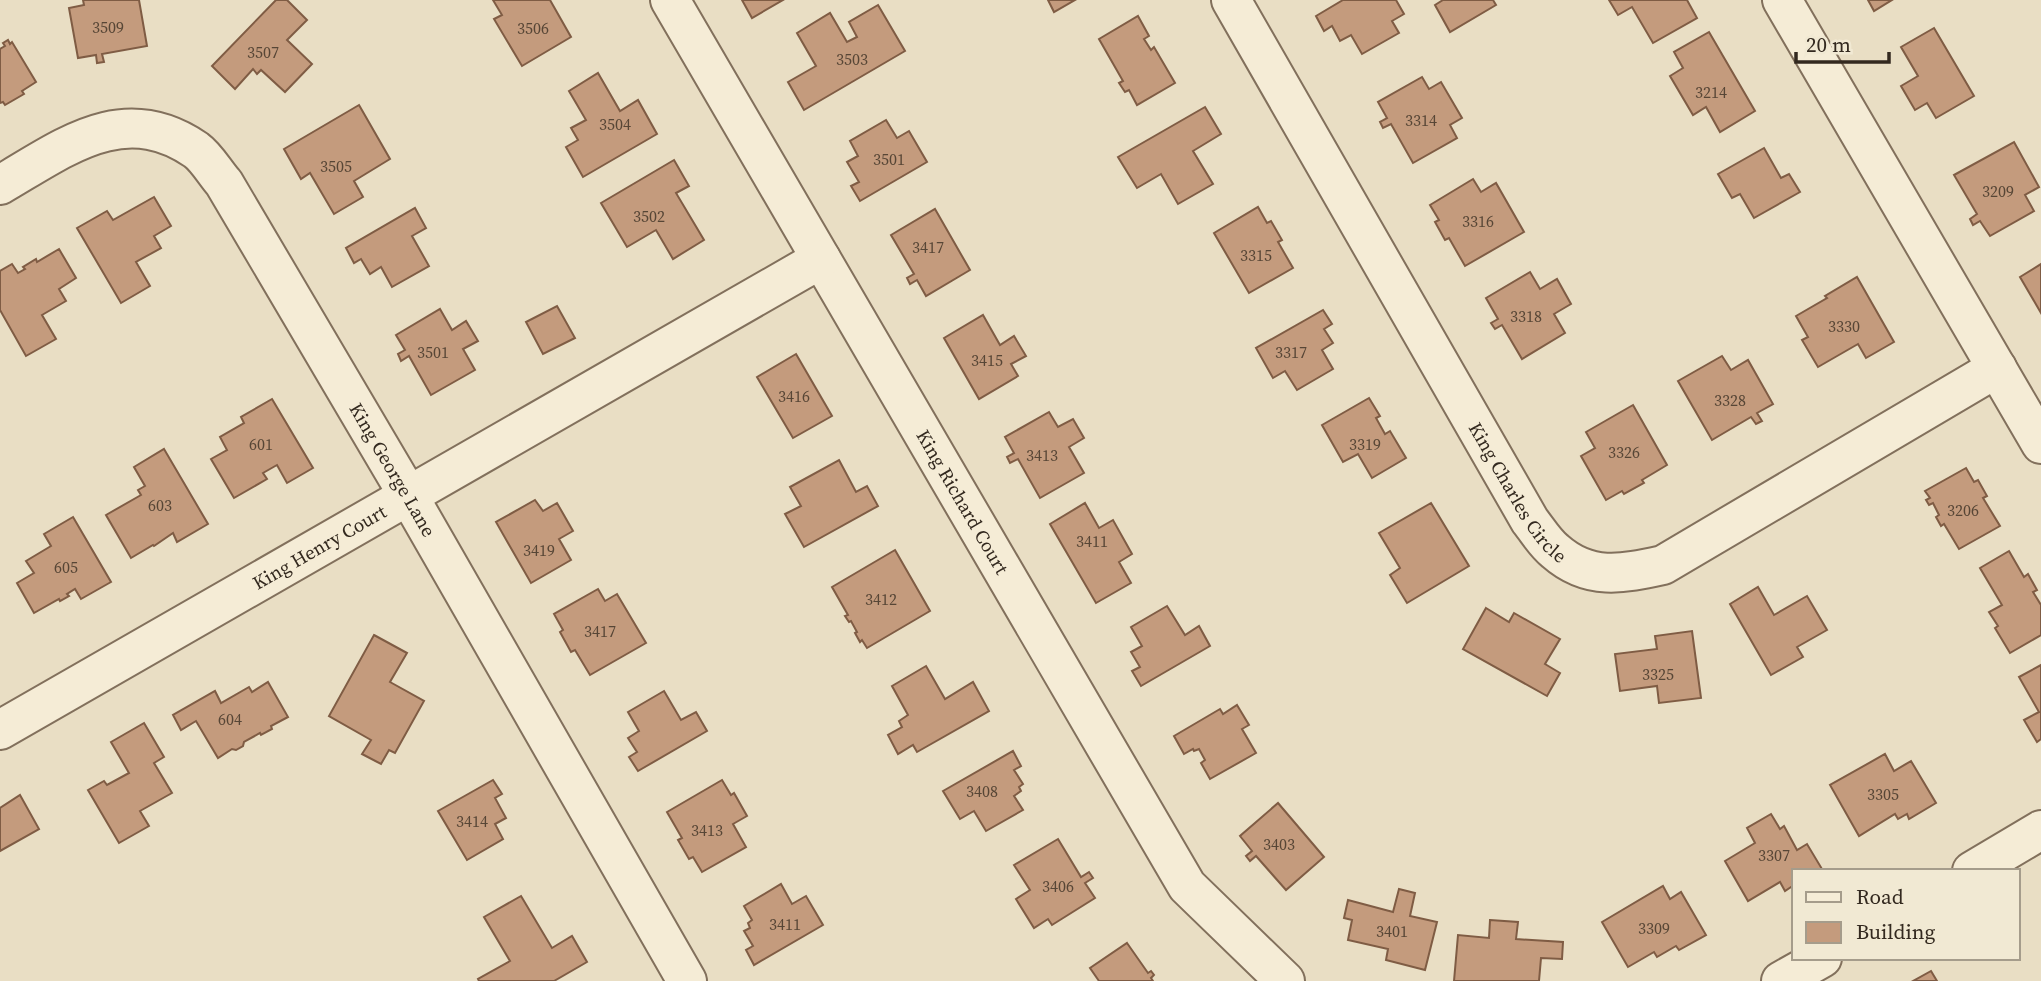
<svg xmlns="http://www.w3.org/2000/svg" width="2041" height="981" font-family="'Source Serif 4',serif">
	<style>
		.building { fill: #c49b7d; stroke: #7f5c44; stroke-width: 2 }
		.lines { fill: none; stroke-linecap: round; stroke-linejoin: round }
		.minor-casing { stroke: #82705c; stroke-width: 42 }
		.minor { stroke: #f5ecd6; stroke-width: 38 }
		.labels { text-anchor: middle; stroke-width: 7; stroke-linejoin: round; paint-order: stroke }
		.number-label { font-size: 16px; fill: #574636 }
		.street-label { font-size: 19px; fill: #33291f; stroke: #f1e9d3 }
	</style>
	<rect width="100%" height="100%" fill="#e9dec4"/>
	<g class="building">
		<path d="M83,0H139L147,46L102,54L104,62L97,63L96,55L78,58L69,8L84,5Z"/>
		<path d="M276,0H287L307,20L287,40L312,64L285,92L261,70L257,74L253,69L235,89L212,66Z"/>
		<path d="M493,0H550L571,37L522,66L494,19L502,15Z"/>
		<path d="M742,0H783L752,18Z"/>
		<path d="M1048,0H1075L1054,12Z"/>
		<path d="M1343,0H1396L1404,14L1392,21L1399,33L1362,54L1351,35L1340,41L1332,26L1324,31L1316,16Z"/>
		<path d="M1443,0H1493L1496,5L1450,32L1435,5Z"/>
		<path d="M1609,0H1687L1697,18L1653,43L1632,7L1618,15Z"/>
		<path d="M1868,0H1892L1874,11Z"/>
		<path d="M878,5L905,51L804,110L788,82L816,66L797,33L830,13L847,42L857,37L849,22Z"/>
		<path d="M1138,16L1149,36L1144,39L1151,50L1154,47L1175,83L1137,105L1129,90L1125,92L1119,83L1123,81L1099,39Z"/>
		<path d="M1934,28L1974,96L1936,118L1927,103L1915,110L1901,86L1918,76L1901,47Z"/>
		<path d="M1709,32L1755,111L1720,132L1706,107L1693,115L1670,76L1683,68L1674,52Z"/>
		<path d="M8,40L10,44L12,42L36,82L22,91L24,94L5,105L3,102L0,103V49L5,46L3,43Z"/>
		<path d="M598,73L620,111L638,100L657,134L583,177L566,147L578,140L571,128L586,120L569,91Z"/>
		<path d="M1422,77L1429,89L1441,82L1462,118L1450,125L1457,138L1413,163L1391,124L1383,128L1380,122L1387,118L1378,102Z"/>
		<path d="M359,105L390,159L354,181L363,197L334,214L310,173L301,179L284,149Z"/>
		<path d="M1205,107L1221,134L1193,151L1213,184L1178,204L1161,174L1137,188L1118,157Z"/>
		<path d="M886,120L897,138L909,131L927,162L860,201L851,186L859,182L847,162L858,156L850,141Z"/>
		<path d="M2014,142L2039,187L2025,195L2034,211L1990,236L1980,221L1973,225L1970,219L1977,214L1954,175Z"/>
		<path d="M1764,148L1781,178L1789,174L1800,192L1754,218L1740,194L1732,198L1718,174Z"/>
		<path d="M674,160L689,186L676,193L704,240L673,259L656,230L627,247L601,203Z"/>
		<path d="M1473,179L1481,192L1496,183L1524,232L1465,266L1449,238L1445,240L1435,222L1439,220L1430,205Z"/>
		<path d="M154,197L171,226L154,236L161,248L136,262L150,286L121,303L77,228L107,211L113,220Z"/>
		<path d="M1258,207L1267,223L1271,221L1282,240L1278,242L1293,268L1249,293L1214,233Z"/>
		<path d="M415,208L426,228L412,236L429,266L392,287L381,267L370,274L361,259L354,263L346,248Z"/>
		<path d="M935,209L970,270L926,296L917,280L910,284L907,278L914,274L891,235Z"/>
		<path d="M59,249L76,278L59,289L66,301L42,315L56,339L26,356L0,310V271L12,264L18,273L25,269L23,267L36,259L37,262Z"/>
		<path d="M2041,264V313L2020,277Z"/>
		<path d="M1530,272L1540,289L1557,279L1571,304L1554,314L1565,333L1522,359L1502,325L1495,329L1491,323L1498,319L1486,298Z"/>
		<path d="M1857,277L1894,342L1866,358L1858,344L1818,367L1802,340L1808,337L1796,316L1827,298L1825,296Z"/>
		<path d="M557,306L575,338L543,354L526,322Z"/>
		<path d="M440,309L452,330L466,321L478,341L463,349L475,370L431,395L409,356L401,361L398,354L405,350L396,335Z"/>
		<path d="M1323,310L1332,324L1324,329L1333,343L1322,350L1333,369L1297,390L1285,371L1273,378L1256,348Z"/>
		<path d="M983,315L1000,345L1014,336L1026,356L1011,364L1018,376L979,399L944,338Z"/>
		<path d="M796,354L832,416L793,438L757,377Z"/>
		<path d="M1722,356L1731,370L1748,360L1773,404L1757,413L1762,421L1756,424L1751,417L1712,440L1678,381Z"/>
		<path d="M1369,398L1380,416L1376,418L1385,434L1390,431L1406,458L1372,478L1358,454L1343,462L1322,425Z"/>
		<path d="M272,399L313,468L287,483L277,465L263,473L267,479L234,498L211,459L227,450L220,437L244,423L241,417Z"/>
		<path d="M1633,405L1667,465L1642,480L1644,483L1624,494L1622,491L1606,500L1581,456L1595,448L1586,432Z"/>
		<path d="M1049,412L1058,427L1073,419L1084,438L1069,447L1084,473L1040,498L1018,459L1010,463L1007,457L1014,453L1005,437Z"/>
		<path d="M164,449L208,524L177,542L173,533L154,546L153,545L131,558L106,515L141,495L138,490L145,486L134,467Z"/>
		<path d="M839,460L856,492L867,486L878,506L804,547L785,514L801,506L790,487Z"/>
		<path d="M1966,468L1974,482L1978,480L1987,496L1983,498L2000,526L1959,549L1944,524L1941,526L1936,517L1939,515L1933,503L1929,505L1926,500L1930,498L1925,491Z"/>
		<path d="M535,500L543,511L557,503L573,531L559,539L571,560L531,583L496,522Z"/>
		<path d="M1085,503L1099,528L1113,520L1132,554L1119,562L1131,583L1096,603L1050,524Z"/>
		<path d="M1431,503L1469,566L1407,603L1390,575L1400,568L1379,533Z"/>
		<path d="M73,517L111,582L81,599L75,589L67,594L69,596L60,601L59,599L34,613L17,583L34,573L26,561L51,546L44,534Z"/>
		<path d="M895,550L930,611L867,648L862,640L860,642L855,633L857,632L851,621L849,622L845,616L848,615L832,587Z"/>
		<path d="M2009,551L2024,577L2028,574L2037,590L2033,592L2041,605V635L2010,653L1995,628L1998,626L1989,612L2002,605L1980,568Z"/>
		<path d="M1758,587L1774,615L1807,596L1827,630L1797,647L1803,657L1771,675L1730,604Z"/>
		<path d="M598,589L605,601L617,594L646,643L590,675L575,650L571,652L560,632L563,630L554,614Z"/>
		<path d="M1167,606L1185,635L1199,626L1210,646L1141,686L1132,671L1140,667L1131,652L1142,646L1131,627Z"/>
		<path d="M1486,608L1509,622L1514,613L1560,639L1545,664L1560,673L1547,696L1463,649Z"/>
		<path d="M1692,631L1701,698L1659,703L1657,686L1620,691L1615,654L1657,649L1655,636Z"/>
		<path d="M374,635L407,653L390,682L424,701L395,753L389,750L381,764L362,754L371,740L329,716Z"/>
		<path d="M2041,665V739L2037,742L2024,720L2039,712L2019,677Z"/>
		<path d="M926,666L945,699L973,682L989,711L917,752L913,745L898,754L888,735L902,727L899,721L908,715L892,686Z"/>
		<path d="M268,682L288,717L271,726L272,729L261,735L260,733L244,742L243,746L236,750L232,749L218,758L196,721L181,730L173,715L215,691L221,703L249,687L252,692Z"/>
		<path d="M664,691L681,720L696,712L707,731L638,771L629,757L637,752L628,738L639,731L628,712Z"/>
		<path d="M1237,705L1249,725L1242,729L1256,753L1210,779L1201,763L1205,760L1199,749L1194,751L1193,749L1184,754L1174,736L1220,709L1223,714Z"/>
		<path d="M144,723L164,757L154,763L172,793L140,811L149,826L119,843L88,790L104,781L107,785L129,773L111,742Z"/>
		<path d="M1013,751L1021,766L1014,770L1023,784L1019,787L1021,791L1014,796L1023,810L986,831L974,811L960,819L943,791Z"/>
		<path d="M1885,754L1894,771L1911,761L1936,803L1909,819L1907,814L1898,819L1895,814L1859,836L1830,785Z"/>
		<path d="M493,780L502,794L495,798L506,818L495,824L503,839L467,860L438,811Z"/>
		<path d="M722,780L731,795L734,793L747,816L733,824L746,847L702,872L693,857L689,859L678,840L682,838L667,812Z"/>
		<path d="M20,795L39,829L0,851V808Z"/>
		<path d="M1278,803L1324,857L1286,890L1256,856L1250,861L1246,856L1252,851L1240,836Z"/>
		<path d="M1771,814L1780,829L1784,826L1797,850L1807,844L1822,869L1794,871V885L1785,891L1780,882L1748,901L1725,861L1755,843L1747,828Z"/>
		<path d="M1058,839L1081,877L1089,872L1093,878L1085,883L1095,898L1052,925L1048,919L1034,928L1016,899L1030,890L1014,865Z"/>
		<path d="M781,884L792,904L806,896L823,925L754,965L746,950L753,946L744,931L750,928L748,923L752,920L744,906Z"/>
		<path d="M1663,886L1670,899L1681,892L1706,935L1679,950L1676,946L1657,957L1654,952L1628,967L1602,922Z"/>
		<path d="M1399,889L1415,893L1410,916L1437,922L1425,970L1386,960L1388,949L1348,940L1352,920L1344,918L1348,900L1393,912Z"/>
		<path d="M521,896L552,948L572,936L587,962L554,981H479L478,979L510,961L484,917Z"/>
		<path d="M1490,920L1518,922L1516,939L1563,942L1562,959L1541,958L1539,981H1454L1458,935L1489,938Z"/>
		<path d="M1127,943L1148,973L1151,971L1154,975L1151,978L1153,981H1099L1090,968Z"/>
		<path d="M1931,971L1937,981H1913Z"/>
	</g>
	<g class="lines">
		<defs>
			<g id="minor">
				<path id="s1" d="M670,0L1187,886L1285,981"/>
				<path id="s2" d="M1231,0L1530,521C1538,531 1545,543 1555,551C1589,581 1622,574 1663,565L1997,368"/>
				<path d="M1782,0L2041,444"/>
				<path id="s3" d="M0,185C64,148 123,100 196,150C207,158 215,173 224,183L408,495L687,981"/>
				<path id="s4" d="M0,730L821,259"/>
				<path d="M1972,871L2041,830"/>
				<path d="M1781,981L1822,958"/>
			</g>
		</defs>
		<use href="#minor" class="minor-casing"/>
		<use href="#minor" class="minor"/>
	</g>
	<g class="labels">
		<g class="number-label">
			<text x="108" y="33">3509</text>
			<text x="533" y="34">3506</text>
			<text x="263" y="58">3507</text>
			<text x="852" y="65">3503</text>
			<text x="1711" y="98">3214</text>
			<text x="1421" y="126">3314</text>
			<text x="615" y="130">3504</text>
			<text x="889" y="165">3501</text>
			<text x="336" y="172">3505</text>
			<text x="1998" y="197">3209</text>
			<text x="649" y="222">3502</text>
			<text x="1478" y="227">3316</text>
			<text x="928" y="253">3417</text>
			<text x="1256" y="261">3315</text>
			<text x="1526" y="322">3318</text>
			<text x="1844" y="332">3330</text>
			<text x="433" y="358">3501</text>
			<text x="1291" y="358">3317</text>
			<text x="987" y="366">3415</text>
			<text x="794" y="402">3416</text>
			<text x="1730" y="406">3328</text>
			<text x="261" y="450">601</text>
			<text x="1365" y="450">3319</text>
			<text x="1624" y="458">3326</text>
			<text x="1042" y="461">3413</text>
			<text x="160" y="511">603</text>
			<text x="1963" y="516">3206</text>
			<text x="1092" y="547">3411</text>
			<text x="539" y="556">3419</text>
			<text x="66" y="573">605</text>
			<text x="881" y="605">3412</text>
			<text x="600" y="637">3417</text>
			<text x="1658" y="680">3325</text>
			<text x="230" y="725">604</text>
			<text x="982" y="797">3408</text>
			<text x="1883" y="800">3305</text>
			<text x="472" y="827">3414</text>
			<text x="707" y="836">3413</text>
			<text x="1279" y="850">3403</text>
			<text x="1774" y="861">3307</text>
			<text x="1058" y="892">3406</text>
			<text x="785" y="930">3411</text>
			<text x="1654" y="934">3309</text>
			<text x="1392" y="937">3401</text>
		</g>
		<g class="street-label">
			<text dy="7" stroke="none"><textPath href="#s3" startOffset="590">King George Lane</textPath></text>
			<text dy="7" stroke="none"><textPath href="#s2" startOffset="570">King Charles Circle</textPath></text>
			<text dy="7" stroke="none"><textPath href="#s1" startOffset="581">King Richard Court</textPath></text>
			<text dy="7" stroke="none"><textPath href="#s4" startOffset="368">King Henry Court</textPath></text>
		</g>
	</g>
	<rect x="1792" y="869" width="228" height="91" fill="#f1e9d3" stroke="#a59c8b" stroke-width="2"/>
	<rect x="1806" y="892" width="35" height="10" fill="#f5ecd6" stroke="#a59c8b" stroke-width="2"/>
	<text x="1856" y="904" font-size="21" fill="#33291f">Road</text>
	<rect x="1806" y="922" width="35" height="21" fill="#c49b7d" stroke="#a59c8b" stroke-width="2"/>
	<text x="1856" y="939" font-size="21" fill="#33291f">Building</text>
	<path d="M1796 52v10h93v-10" fill="none" stroke="#33291f" stroke-width="3.5"/>
	<text x="1806" y="52" font-size="21" fill="#33291f" stroke="#f1e9d3" stroke-width="5" paint-order="stroke">20 m</text>
</svg>
